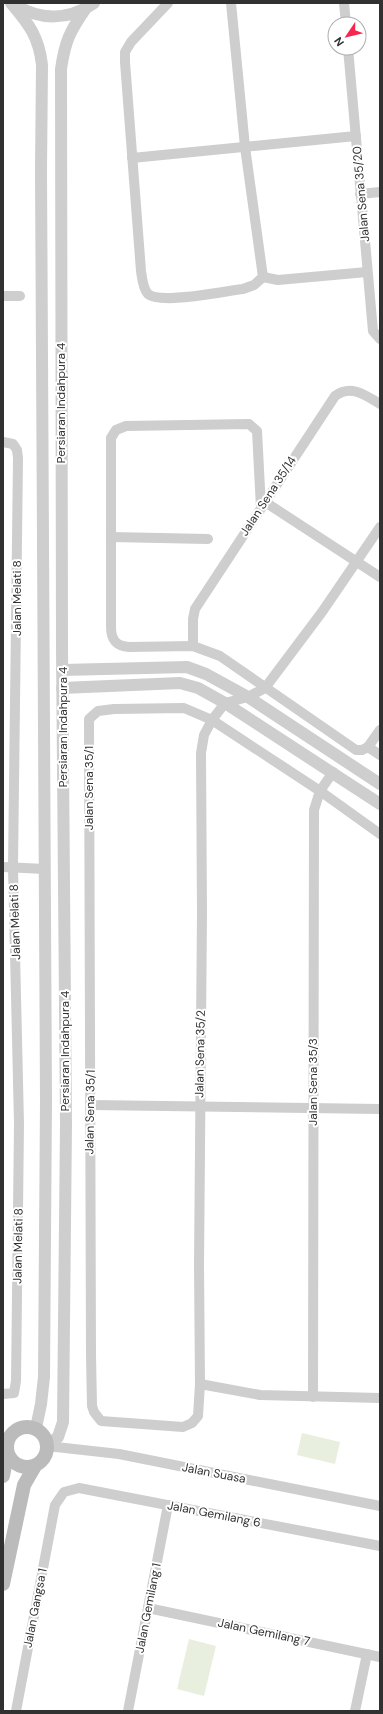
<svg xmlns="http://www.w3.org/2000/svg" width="383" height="1714" font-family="'DM Sans',sans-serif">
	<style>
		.pitch { fill: #e9efde }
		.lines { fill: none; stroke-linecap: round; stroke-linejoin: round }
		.minor { stroke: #cecece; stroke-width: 10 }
		.tertiary { stroke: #cecece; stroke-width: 12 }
		.secondary { stroke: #bbb; stroke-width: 14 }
		.labels { text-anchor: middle; stroke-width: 4; stroke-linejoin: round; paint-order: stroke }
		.street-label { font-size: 12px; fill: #313131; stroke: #fff }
	</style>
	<rect width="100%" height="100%" fill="#fff"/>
	<g class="pitch">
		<path d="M302,1433L340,1442L335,1464L297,1455Z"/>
		<path d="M189,1639L216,1646L204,1696L177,1689Z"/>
	</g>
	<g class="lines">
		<g class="minor">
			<path d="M168,3L131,42L125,52V62L141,271C142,278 143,289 148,294C160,305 225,291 243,289L254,285L263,277L278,280L367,272"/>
			<path d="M231,3L245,147L263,277"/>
			<path d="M344,3L346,24"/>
			<path d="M348,48L372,320L373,331L380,339"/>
			<path d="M132,158L356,136"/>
			<path d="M360,194L380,192"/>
			<path d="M3,296H20"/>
			<path d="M3,442L13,444L17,450L18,458L13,867L19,1124L16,1381L14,1393L3,1394"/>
			<path d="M265,502L380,577"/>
			<path d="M261,508L257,431L249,424L126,426L116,430L111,438V627C111,640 116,646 129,647L193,646L220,656L356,750H362L368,747L380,755"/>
			<path d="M380,527L322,612L265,688L248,697L225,703L212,720L204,735L201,753L202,913L199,1265L200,1384L198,1416L192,1423L183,1427L101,1421L94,1412L92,1406L91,1355L89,719L98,711L114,709L184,708L212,720L320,791L380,834"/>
			<path d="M111,537L208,539"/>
			<path d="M193,646V619L195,609L335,396C351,384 365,395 380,404"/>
			<path d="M368,747L380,730"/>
			<path d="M3,867L45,869"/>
			<path d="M91,1105L380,1109"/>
			<path d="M200,1384L260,1395L380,1398"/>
			<path d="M313,1397L314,810L320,791L333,772"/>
			<path d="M47,1446L119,1454L380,1506"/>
			<path d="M148,1608L380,1657"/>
			<path d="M16,1711L55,1505L64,1492L79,1488L380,1546"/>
			<path d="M128,1711L168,1505"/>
			<path d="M355,1711L367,1654"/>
		</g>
		<g class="tertiary">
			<path d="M11,3C29,24 39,37 42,65L41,170L46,1100L44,1377L41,1404L36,1428"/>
			<path d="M16,5C40,21 70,20 94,3"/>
			<path d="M62,670L187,667L206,674L248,697L380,784"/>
			<path d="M62,688L180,683L198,688L225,703L380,804"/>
			<path d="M47,1446L58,1437L63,1422L66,1124L62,647L61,69C65,41 70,31 86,8"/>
		</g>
		<g class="secondary">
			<circle cx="27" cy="1447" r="20"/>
			<path d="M3,1476L7,1455"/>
			<path d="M3,1584L24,1485L35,1466"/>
		</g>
	</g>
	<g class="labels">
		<g class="street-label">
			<text transform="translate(361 194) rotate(-95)" y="4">Jalan Sena 35/20</text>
			<text transform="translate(61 403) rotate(-90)" y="4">Persiaran Indahpura 4</text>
			<text transform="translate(268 496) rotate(-57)" y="4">Jalan Sena 35/14</text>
			<text transform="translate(17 598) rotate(-90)" y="4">Jalan Melati 8</text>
			<text transform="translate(63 727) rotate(-90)" y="4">Persiaran Indahpura 4</text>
			<text transform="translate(89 788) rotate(-90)" y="4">Jalan Sena 35/1</text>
			<text transform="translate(15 922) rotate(-92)" y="4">Jalan Melati 8</text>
			<text transform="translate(65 1051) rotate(-90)" y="4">Persiaran Indahpura 4</text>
			<text transform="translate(200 1054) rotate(-89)" y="4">Jalan Sena 35/2</text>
			<text transform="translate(313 1082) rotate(-90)" y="4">Jalan Sena 35/3</text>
			<text transform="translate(90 1112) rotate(-89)" y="4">Jalan Sena 35/1</text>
			<text transform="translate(18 1246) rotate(-89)" y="4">Jalan Melati 8</text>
			<text transform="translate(214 1473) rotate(11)" y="4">Jalan Suasa</text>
			<text transform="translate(214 1514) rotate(11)" y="4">Jalan Gemilang 6</text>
			<text transform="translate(35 1608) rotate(-79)" y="4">Jalan Gangsa 1</text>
			<text transform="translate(148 1608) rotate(-79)" y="4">Jalan Gemilang 1</text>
			<text transform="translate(264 1632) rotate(12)" y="4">Jalan Gemilang 7</text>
		</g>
	</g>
	<rect width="383" height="1714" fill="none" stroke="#313131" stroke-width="8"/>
	<g transform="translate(347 36) rotate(235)"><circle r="19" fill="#ffffff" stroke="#adadad"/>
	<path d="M0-3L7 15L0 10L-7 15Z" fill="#f72550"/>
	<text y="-6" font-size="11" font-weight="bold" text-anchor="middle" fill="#313131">N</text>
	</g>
</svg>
